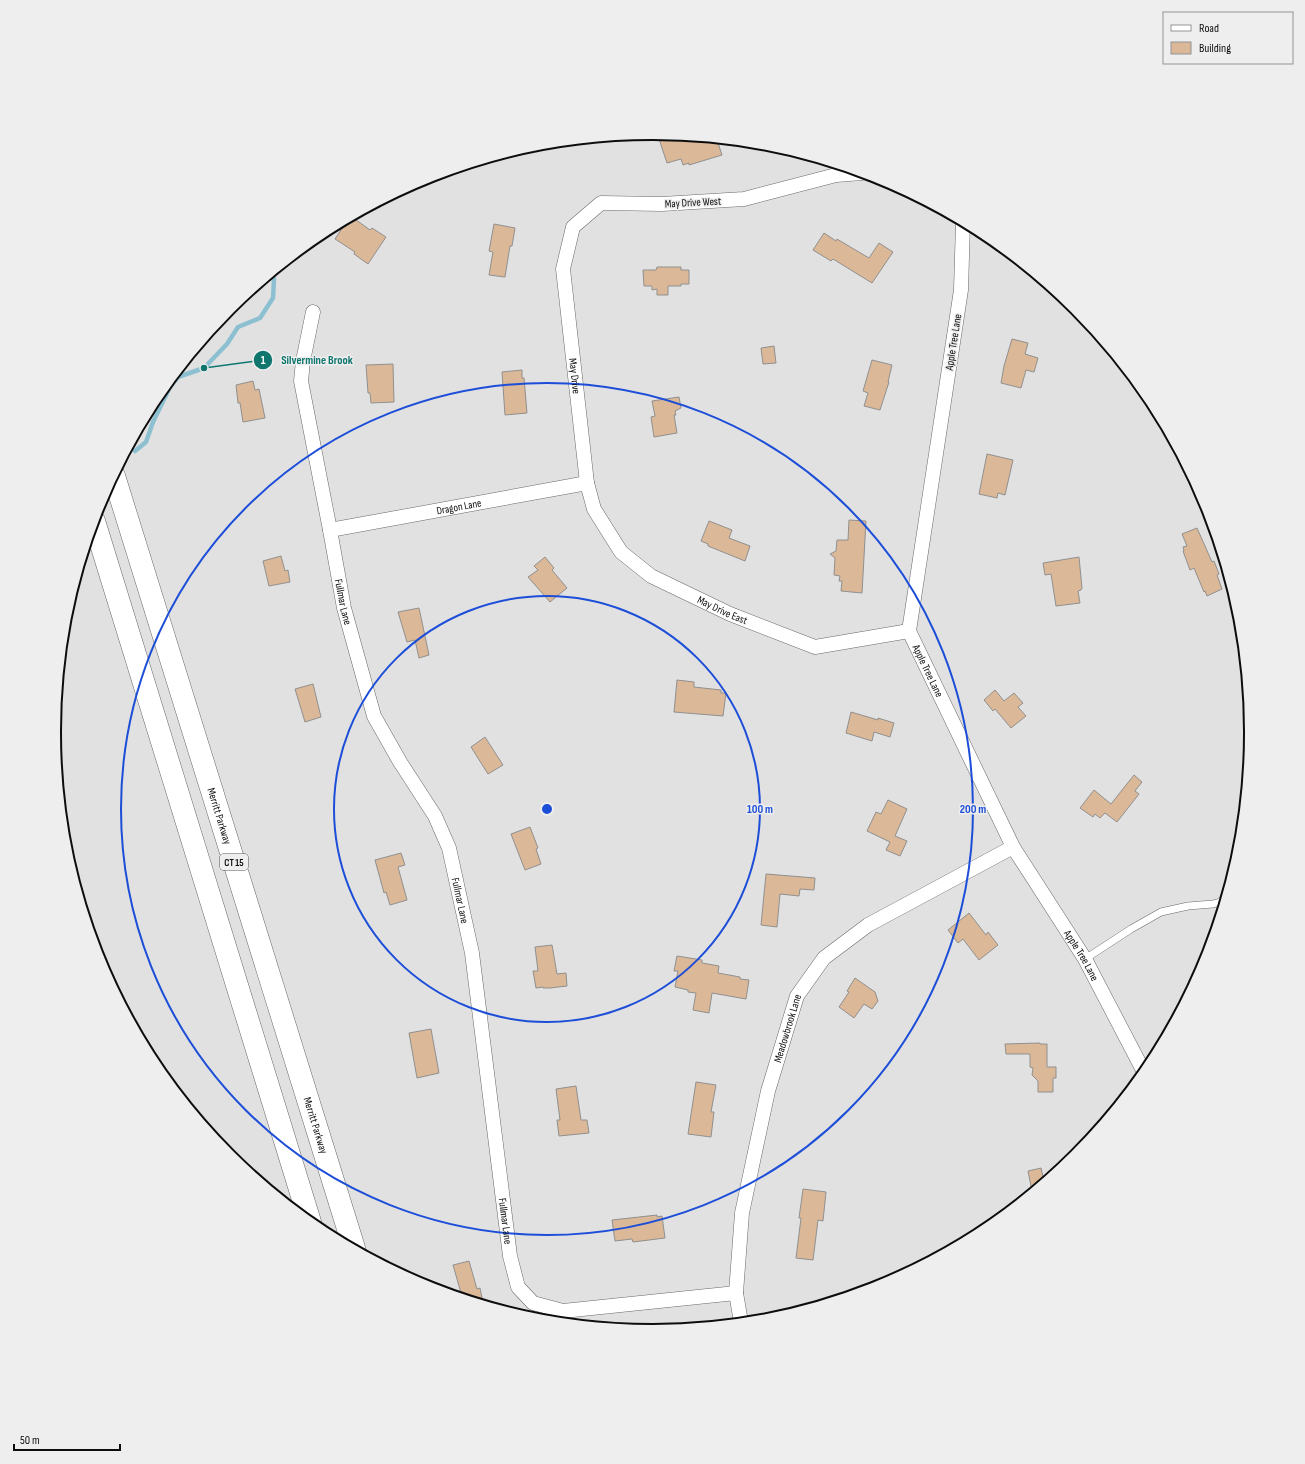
<svg xmlns="http://www.w3.org/2000/svg" width="1305" height="1464" font-family="'Sofia Sans Condensed',sans-serif">
	<style>
		.lines { fill: none; stroke-linecap: round; stroke-linejoin: round }
		.stream { stroke: #8cc0d0; stroke-width: 4.5 }
		.building { fill: #dab898; stroke: #91908f }
		.lane-casing { stroke: #69696a; stroke-width: 8 }
		.street-casing { stroke: #69696a; stroke-width: 15 }
		.highway-casing { stroke: #69696a; stroke-width: 23 }
		.lane { stroke: #fff; stroke-width: 7 }
		.street { stroke: #fff; stroke-width: 14 }
		.highway { stroke: #fff; stroke-width: 22 }
		.ring { fill: none; stroke: #1d4ed8; stroke-width: 2 }
		.labels { text-anchor: middle; stroke-width: 3; stroke-linejoin: round; paint-order: stroke }
		.shield { fill: #eeeeef; stroke: #505052; stroke-width: 1 }
		.shield-label { font-size: 10px; font-weight: bold; fill: #0d0d0e }
		.street-label { font-size: 11px; fill: #0d0d0e; stroke: #eeeeef }
		.rim { fill: none; stroke: #0d0d0e; stroke-width: 2 }
		.centre { fill: #1d4ed8; stroke: #eeeeef; stroke-width: 2 }
		.ring-label { font-size: 12px; text-anchor: middle; font-weight: bold; fill: #1d4ed8; stroke: #eeeeef; stroke-width: 3; stroke-linejoin: round; paint-order: stroke }
		.leader { fill: none; stroke: #0f766e; stroke-width: 1.5 }
		.callout-dot { fill: #0f766e; stroke: #eeeeef; stroke-width: 1.5 }
		.mark-label { font-size: 12px; text-anchor: middle; font-weight: bold; fill: #fff }
		.callout-label { font-size: 12px; text-anchor: middle; font-weight: bold; fill: #0f766e; stroke: #eeeeef; stroke-width: 3; stroke-linejoin: round; paint-order: stroke }
	</style>
	<rect width="100%" height="100%" fill="#e1e1e2"/>
	<g class="lines">
		<path class="stream" d="M135,451L146,442L153,422L170,387L178,377L204,368L227,344L238,327L260,318L273,298L274,279L272,274"/>
	</g>
	<g class="building">
		<path d="M671,135L717,140L722,155L689,165V163L683,165L681,159L667,163L659,139Z"/>
		<path d="M352,217L370,230L372,228L386,237L368,264L354,254L355,252L335,239L348,219Z"/>
		<path d="M494,224L515,228L512,246H510L505,277L489,275L493,252L489,251Z"/>
		<path d="M824,233L836,241L837,239L842,242L869,258L879,243L893,252L872,283L833,259L831,261L813,250Z"/>
		<path d="M657,267H681V270H689V284H681V286H668V295H657V289L652,290V286H644L643,270H656Z"/>
		<path d="M1012,339L1028,343L1025,354L1038,358L1034,372L1026,370L1021,388L1001,383L1004,366Z"/>
		<path d="M774,346L776,363L763,364L761,348Z"/>
		<path d="M872,360L892,365L888,382H889L880,410L864,406L868,393L863,391Z"/>
		<path d="M393,364L394,402L371,403L370,393H368L366,365Z"/>
		<path d="M522,370V378H524L527,413L505,415L502,372Z"/>
		<path d="M253,381L255,390L259,389L265,418L243,422L240,403H238L236,385Z"/>
		<path d="M679,397L681,408L675,411L676,415H674L677,433L654,437L651,417L655,416L652,401Z"/>
		<path d="M987,454L1013,460L1005,495L998,493L997,498L979,494Z"/>
		<path d="M849,520L866,521L862,593L841,591L842,581H839L840,576L834,575L835,558L830,554L836,551L837,540H848Z"/>
		<path d="M709,521L732,530L729,538L750,546L745,561L708,546V544L701,541Z"/>
		<path d="M1197,528L1212,562L1214,561L1219,574L1217,575L1222,589L1207,596L1205,591L1204,592L1194,568L1190,570L1183,551H1184L1183,547L1187,546L1182,534Z"/>
		<path d="M281,556L285,571L288,570L290,582L269,586L263,561Z"/>
		<path d="M545,557L554,568L552,570L567,588L550,602L528,577L538,570L534,566Z"/>
		<path d="M1079,557L1082,588L1081,590L1078,591L1080,603L1056,606L1051,574L1045,575L1043,563Z"/>
		<path d="M419,608L429,655L419,658L415,640L407,642L398,612Z"/>
		<path d="M677,680L694,682V687L721,690V693H726L723,716L674,712Z"/>
		<path d="M313,684L321,717L305,722L295,689Z"/>
		<path d="M995,690L1004,701L1014,693L1023,703L1018,707L1026,716L1011,728L995,709L993,711L984,700Z"/>
		<path d="M851,712L878,720V718L894,723L890,737L874,732L872,741L846,733Z"/>
		<path d="M485,737L503,765L488,774L471,747Z"/>
		<path d="M1134,775L1142,782L1135,791L1139,794L1117,822L1105,813L1100,818L1095,814L1093,817L1080,808L1094,790L1111,804Z"/>
		<path d="M888,800L907,809L895,836L907,841L900,856L886,850L890,842L867,831L876,812L881,814Z"/>
		<path d="M530,827L538,848L536,849L541,864L525,870L511,834Z"/>
		<path d="M401,853L405,865L398,867L407,900L390,905L386,892L384,893L375,860Z"/>
		<path d="M766,874L815,878L814,890L800,889L799,896L780,894L777,927L761,925Z"/>
		<path d="M969,913L986,935L988,932L998,945L979,960L963,939L958,943L948,930Z"/>
		<path d="M552,945L557,974L566,973L567,986L550,988H543V987L536,988L533,971H538L535,947Z"/>
		<path d="M677,956L702,960V963L719,966L718,973L740,977V979L749,980L746,999L712,993L709,1013L693,1010L696,993L688,992V990L675,987L678,971H674Z"/>
		<path d="M855,978L875,992L878,1001L872,1009L864,1004L854,1018L839,1007L849,992L847,991Z"/>
		<path d="M431,1029L439,1073L417,1078L409,1033Z"/>
		<path d="M1040,1043V1044H1047V1067H1056V1078H1053V1092H1038V1081L1032,1075L1033,1068L1030,1067V1054H1006L1005,1044Z"/>
		<path d="M696,1082L716,1085L711,1112H714L711,1137L688,1134Z"/>
		<path d="M576,1086L581,1120H587L589,1133L559,1136L557,1120H560L556,1089Z"/>
		<path d="M1041,1168L1044,1181L1032,1191L1028,1171Z"/>
		<path d="M803,1189L826,1192L823,1221L818,1220L813,1260L796,1258L801,1218H799Z"/>
		<path d="M657,1215V1217L662,1216L665,1238L633,1242L632,1239L615,1241L612,1220Z"/>
		<path d="M469,1261L477,1289L480,1288L483,1303L454,1294L461,1293L453,1265Z"/>
	</g>
	<g class="lines">
		<defs>
			<path id="lane" d="M1085,959L1131,929L1161,912L1188,906L1213,904L1220,902L1225,897"/>
			<g id="street">
				<path id="s1" d="M862,173L836,175L744,199L662,204L601,203L573,227L563,269L587,483L594,509L621,552L651,576L730,614L815,647L909,631"/>
				<path id="s2" d="M963,223L961,290L909,631L1013,847L1085,959L1144,1072"/>
				<path id="s3" d="M313,312L303,361L301,381L330,530L344,608L374,716L400,762L435,816L449,848L472,953L510,1256L518,1287L533,1303L563,1311L736,1293"/>
				<path id="s4" d="M330,530L587,483"/>
				<path id="s5" d="M741,1322L736,1293L742,1213L768,1091L797,996L824,958L868,925L1013,847"/>
			</g>
			<g id="highway">
				<path id="s6" d="M114,476L354,1248"/>
				<path d="M94,521L310,1222"/>
			</g>
		</defs>
		<use href="#lane" class="lane-casing"/>
		<use href="#street" class="street-casing"/>
		<use href="#highway" class="highway-casing"/>
		<use href="#lane" class="lane"/>
		<use href="#street" class="street"/>
		<use href="#highway" class="highway"/>
	</g>
	<g class="ring">
		<circle cx="547" cy="809" r="213"/>
		<circle cx="547" cy="809" r="426"/>
	</g>
	<g class="labels">
		<rect class="shield" x="220" y="854" width="28" height="16" rx="3"/>
		<g class="shield-label">
			<text x="234" y="866">CT 15</text>
		</g>
		<g class="street-label">
			<text transform="translate(693 202) rotate(-3)" y="4">May Drive West</text>
			<text transform="translate(953 342) rotate(-81)" y="4">Apple Tree Lane</text>
			<text dy="4" stroke="none"><textPath href="#s1" startOffset="452">May Drive</textPath></text>
			<text dy="4" stroke="none"><textPath href="#s4" startOffset="131">Dragon Lane</textPath></text>
			<text dy="4" stroke="none"><textPath href="#s3" startOffset="295">Fullmar Lane</textPath></text>
			<text dy="4" stroke="none"><textPath href="#s1" startOffset="755">May Drive East</textPath></text>
			<text dy="4" stroke="none"><textPath href="#s2" startOffset="456">Apple Tree Lane</textPath></text>
			<text dy="4" stroke="none"><textPath href="#s6" startOffset="356">Merritt Parkway</textPath></text>
			<text dy="4" stroke="none"><textPath href="#s3" startOffset="619">Fullmar Lane</textPath></text>
			<text dy="4" stroke="none"><textPath href="#s2" startOffset="780">Apple Tree Lane</textPath></text>
			<text dy="4" stroke="none"><textPath href="#s5" startOffset="300">Meadowbrook Lane</textPath></text>
			<text dy="4" stroke="none"><textPath href="#s6" startOffset="680">Merritt Parkway</textPath></text>
			<text dy="4" stroke="none"><textPath href="#s3" startOffset="943">Fullmar Lane</textPath></text>
		</g>
	</g>
	<path d="M0 0H1305V1464H0ZM652 140H653A591 591 0 0 1 1244 731V733A591 591 0 0 1 653 1324H652A591 591 0 0 1 61 733V731A591 591 0 0 1 652 140Z" fill="#eeeeef" fill-rule="evenodd"/>
	<path class="rim" d="M652 140H653A591 591 0 0 1 1244 731V733A591 591 0 0 1 653 1324H652A591 591 0 0 1 61 733V731A591 591 0 0 1 652 140Z"/>
	<circle cx="547" cy="809" r="6" class="centre"/>
	<g class="ring-label">
		<text x="760" y="813">100 m</text>
		<text x="973" y="813">200 m</text>
	</g>
	<path class="leader" d="M204 368L263 360"/>
	<g class="callout-dot">
		<circle cx="204" cy="368" r="4"/>
		<circle cx="263" cy="360" r="10"/>
	</g>
	<g class="mark-label">
		<text x="263" y="364">1</text>
	</g>
	<g class="callout-label">
		<text x="317" y="364">Silvermine Brook</text>
	</g>
	<rect x="1163" y="12" width="130" height="52" fill="#eeeeef" stroke="#949495"/>
	<rect x="1171" y="25" width="20" height="6" fill="#ffffff" stroke="#949495"/>
	<text x="1199" y="32" font-size="12" fill="#0d0d0e">Road</text>
	<rect x="1171" y="42" width="20" height="12" fill="#dab898" stroke="#949495"/>
	<text x="1199" y="52" font-size="12" fill="#0d0d0e">Building</text>
	<path d="M14 1444v6h106v-6" fill="none" stroke="#0d0d0e" stroke-width="2"/>
	<text x="20" y="1444" font-size="12" fill="#0d0d0e" stroke="#eeeeef" stroke-width="3" paint-order="stroke">50 m</text>
</svg>
